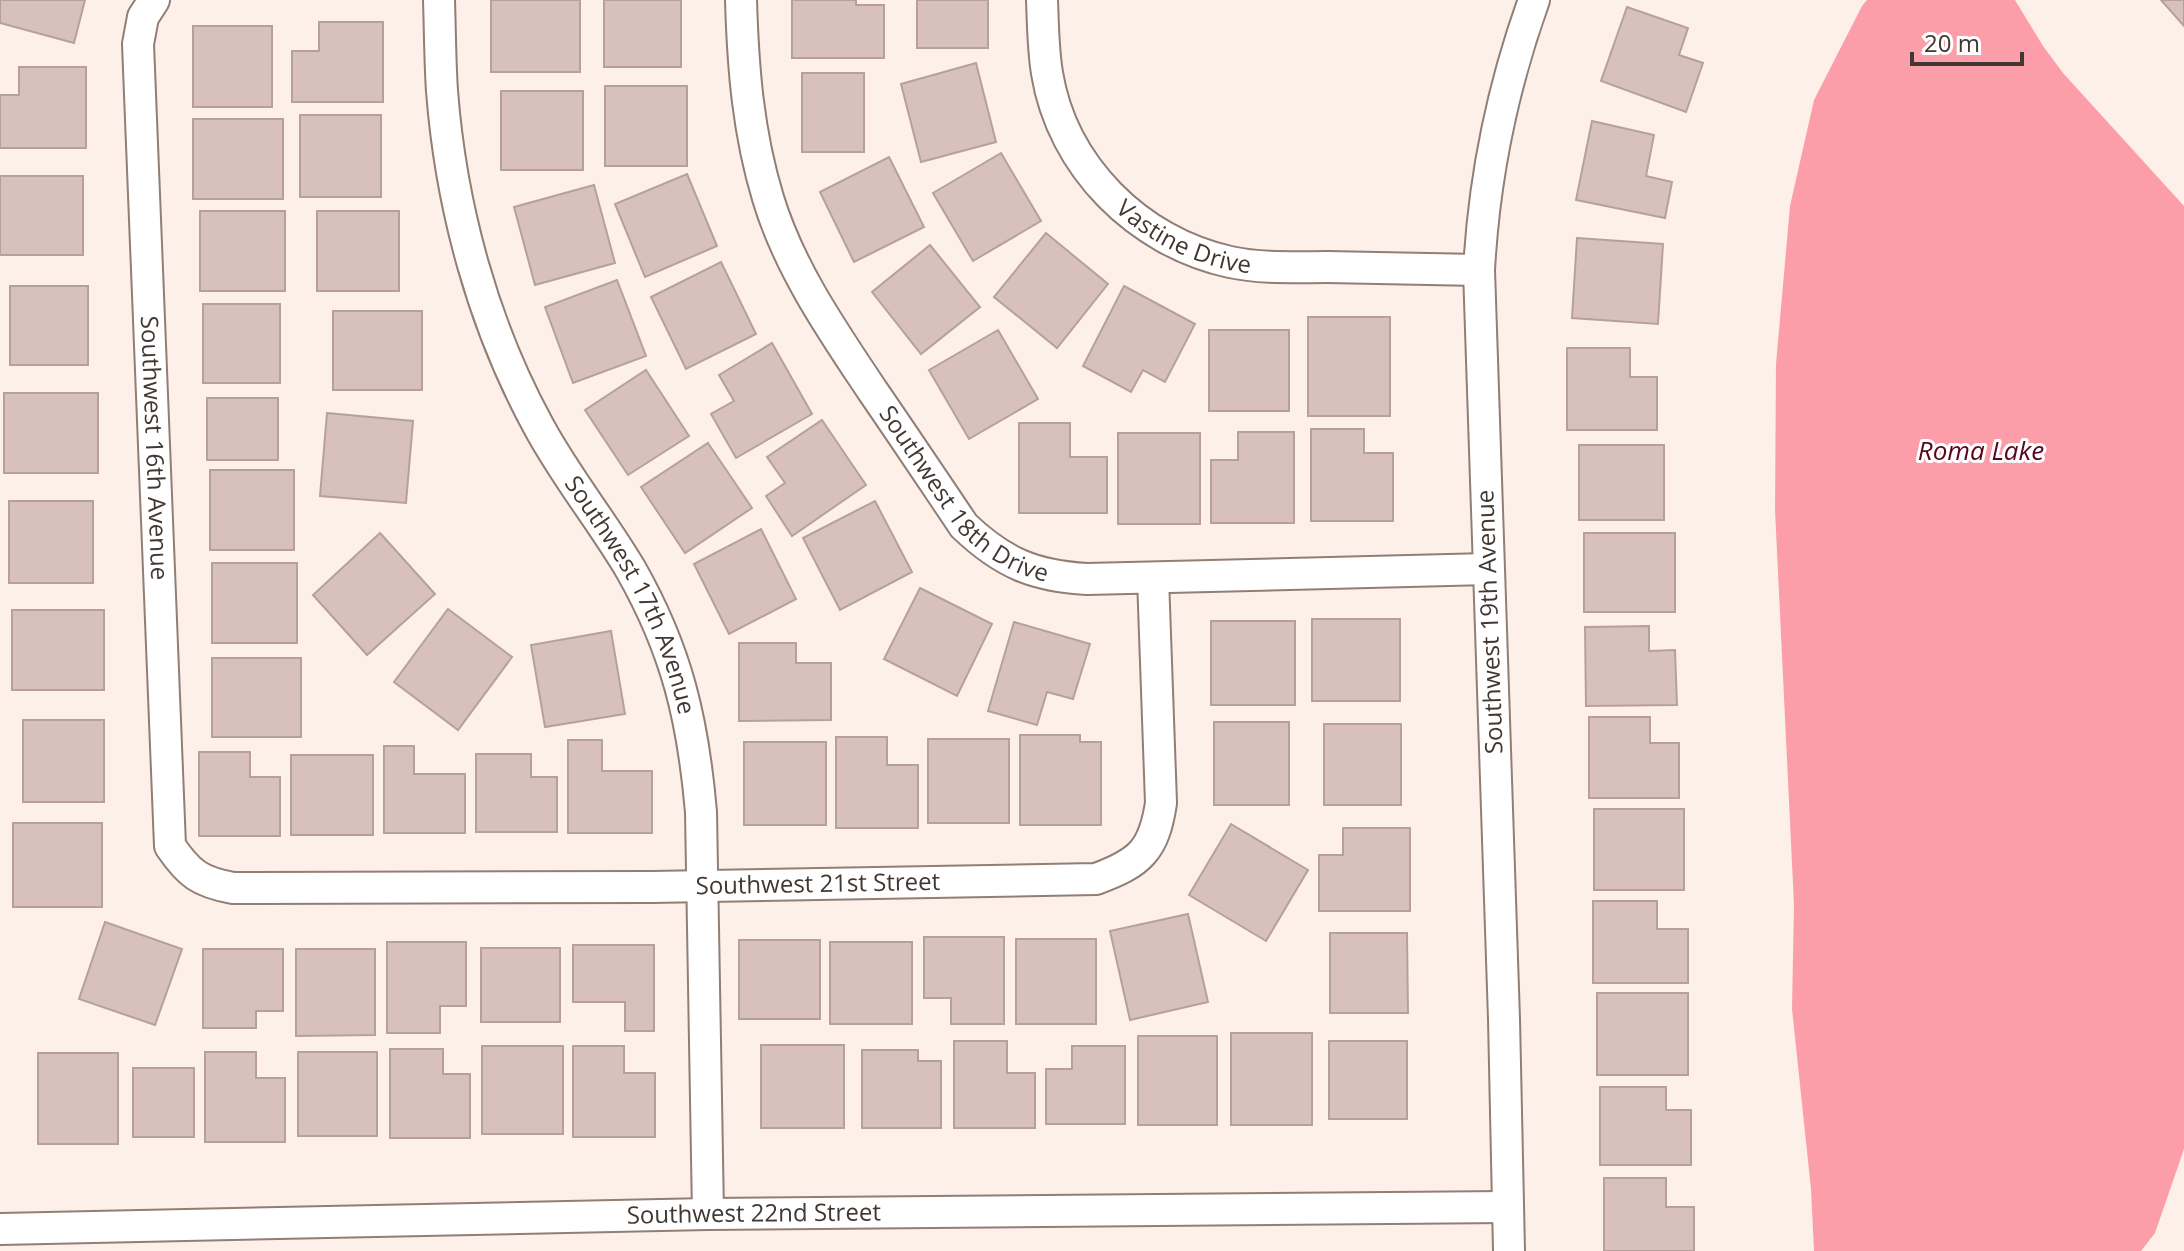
<svg xmlns="http://www.w3.org/2000/svg" width="2184" height="1251" font-family="'Open Sans',sans-serif">
	<style>
		.water { fill: #fc9eaa }
		.building { fill: #d8c1bc; stroke: #b7a09c; stroke-width: 2 }
		.lines { fill: none; stroke-linecap: round; stroke-linejoin: round }
		.street-casing { stroke: #917e74; stroke-width: 34 }
		.street { stroke: #fff; stroke-width: 30 }
		.labels { text-anchor: middle; stroke-width: 6; stroke-linejoin: round; paint-order: stroke }
		.street-label { font-size: 24px; fill: #413834; stroke: #fff }
		.water-label { font-size: 26px; font-style: italic; fill: #59051f; stroke: #fff }
	</style>
	<rect width="100%" height="100%" fill="#fcf0e9"/>
	<path class="water" d="M1867,0H2015L2043,46L2063,73L2184,206V1149L2155,1233L2141,1251H1814L1811,1189L1792,1009L1794,905L1775,510L1776,364L1790,206L1814,100L1862,6Z"/>
	<g class="building">
		<path d="M0,0H85L74,43L0,23Z"/>
		<rect x="491" y="0" width="89" height="72"/>
		<rect x="604" y="0" width="77" height="67"/>
		<path d="M792,0H856V5H884V58H792Z"/>
		<rect x="917" y="0" width="71" height="48"/>
		<path d="M2161,0H2184V26Z"/>
		<path d="M1627,7L1688,28L1679,55L1703,63L1686,112L1601,81Z"/>
		<path d="M319,22H383V102H292V51H319Z"/>
		<rect x="193" y="26" width="79" height="81"/>
		<path d="M976,63L996,142L921,162L901,84Z"/>
		<path d="M19,67H86V148H0V95H19Z"/>
		<rect x="802" y="73" width="62" height="79"/>
		<rect x="605" y="86" width="82" height="80"/>
		<rect x="501" y="91" width="82" height="79"/>
		<rect x="300" y="115" width="81" height="82"/>
		<rect x="193" y="119" width="90" height="80"/>
		<path d="M1592,121L1654,135L1646,176L1672,182L1665,218L1576,200Z"/>
		<path d="M1001,153L1041,221L973,261L933,193Z"/>
		<path d="M889,157L924,227L854,262L820,192Z"/>
		<path d="M687,174L717,246L645,277L615,204Z"/>
		<rect x="0" y="176" width="83" height="79"/>
		<path d="M594,185L615,263L535,285L514,207Z"/>
		<rect x="200" y="211" width="85" height="80"/>
		<rect x="317" y="211" width="82" height="80"/>
		<path d="M1046,233L1108,284L1057,348L994,297Z"/>
		<path d="M1577,238L1663,244L1658,324L1572,318Z"/>
		<path d="M930,245L980,307L921,354L872,292Z"/>
		<path d="M721,262L756,334L686,369L651,297Z"/>
		<path d="M617,280L646,356L573,383L545,307Z"/>
		<rect x="10" y="286" width="78" height="79"/>
		<path d="M1124,286L1195,324L1165,382L1143,370L1131,392L1083,366Z"/>
		<rect x="203" y="304" width="77" height="79"/>
		<rect x="333" y="311" width="89" height="79"/>
		<rect x="1308" y="317" width="82" height="99"/>
		<path d="M998,330L1038,399L969,439L929,370Z"/>
		<rect x="1209" y="330" width="80" height="81"/>
		<path d="M772,343L812,414L736,458L711,414L734,401L719,375Z"/>
		<path d="M1567,348H1630V377H1657V430H1567Z"/>
		<path d="M646,370L689,436L628,475L585,410Z"/>
		<rect x="4" y="393" width="94" height="80"/>
		<rect x="207" y="398" width="71" height="62"/>
		<path d="M327,413L413,421L406,503L320,496Z"/>
		<path d="M822,420L866,485L792,536L766,496L785,483L767,457Z"/>
		<path d="M1019,423H1070V457H1107V513H1019Z"/>
		<path d="M1311,429H1364V453H1393V521H1311Z"/>
		<path d="M1238,432H1294V523H1211V460H1238Z"/>
		<rect x="1118" y="433" width="82" height="91"/>
		<path d="M708,443L752,508L685,553L641,487Z"/>
		<rect x="1579" y="445" width="85" height="75"/>
		<rect x="210" y="470" width="84" height="80"/>
		<rect x="9" y="501" width="84" height="82"/>
		<path d="M875,501L912,572L840,610L803,538Z"/>
		<path d="M761,529L796,599L729,634L694,564Z"/>
		<path d="M380,533L435,594L367,655L313,595Z"/>
		<rect x="1584" y="533" width="91" height="79"/>
		<rect x="212" y="563" width="85" height="80"/>
		<path d="M920,588L992,624L957,696L884,659Z"/>
		<path d="M448,609L512,657L458,730L394,682Z"/>
		<rect x="12" y="610" width="92" height="80"/>
		<rect x="1312" y="619" width="88" height="82"/>
		<rect x="1211" y="621" width="84" height="84"/>
		<path d="M1014,622L1090,644L1073,699L1047,692L1037,725L988,711Z"/>
		<path d="M1649,626V651L1675,650L1677,705L1586,706L1585,627Z"/>
		<path d="M611,631L625,714L545,727L531,645Z"/>
		<path d="M739,643H796V663H831V720L739,721Z"/>
		<rect x="212" y="658" width="89" height="79"/>
		<path d="M1589,717H1650V743H1679V798H1589Z"/>
		<rect x="23" y="720" width="81" height="82"/>
		<rect x="1214" y="722" width="75" height="83"/>
		<rect x="1324" y="724" width="77" height="81"/>
		<path d="M1020,735H1080V742H1101V825H1020Z"/>
		<path d="M836,737H887V765H918V828H836Z"/>
		<rect x="928" y="739" width="81" height="84"/>
		<path d="M568,740H602V771H652V833H568Z"/>
		<rect x="744" y="742" width="82" height="83"/>
		<path d="M384,746H414V774H465V833H384Z"/>
		<path d="M199,752H250V777H280V836H199Z"/>
		<path d="M476,754H531V777H557V832H476Z"/>
		<rect x="291" y="755" width="82" height="80"/>
		<rect x="1594" y="809" width="90" height="81"/>
		<rect x="13" y="823" width="89" height="84"/>
		<path d="M1231,824L1308,870L1266,941L1189,895Z"/>
		<path d="M1343,828H1410V911H1319V855H1343Z"/>
		<path d="M1593,901H1657V929H1688V983H1593Z"/>
		<path d="M1188,914L1208,1002L1130,1020L1110,931Z"/>
		<path d="M105,922L182,949L155,1025L79,999Z"/>
		<path d="M1330,933H1407L1408,1013H1330Z"/>
		<path d="M924,937H1004V1024H951V998H924Z"/>
		<rect x="1016" y="939" width="80" height="85"/>
		<rect x="739" y="940" width="81" height="79"/>
		<path d="M387,942H466V1006H440V1033H387Z"/>
		<rect x="830" y="942" width="82" height="82"/>
		<path d="M573,945H654V1031H625V1002H573Z"/>
		<rect x="481" y="948" width="79" height="74"/>
		<path d="M203,949H283V1011H256V1028H203Z"/>
		<path d="M296,949H375V1035L296,1036Z"/>
		<rect x="1597" y="993" width="91" height="82"/>
		<rect x="1231" y="1033" width="81" height="92"/>
		<rect x="1138" y="1036" width="79" height="89"/>
		<path d="M954,1041H1007V1073H1035V1128H954Z"/>
		<rect x="1329" y="1041" width="78" height="78"/>
		<rect x="761" y="1045" width="83" height="83"/>
		<rect x="482" y="1046" width="81" height="88"/>
		<path d="M573,1046H624V1073H655V1137H573Z"/>
		<path d="M1072,1046H1125V1124H1046V1069H1072Z"/>
		<path d="M390,1049H443V1074H470V1138H390Z"/>
		<path d="M862,1050H918V1061H941V1128H862Z"/>
		<path d="M205,1052H256V1078H285V1142H205Z"/>
		<rect x="298" y="1052" width="79" height="84"/>
		<rect x="38" y="1053" width="80" height="91"/>
		<rect x="133" y="1068" width="61" height="69"/>
		<path d="M1600,1087H1666V1110H1691V1165H1600Z"/>
		<path d="M1604,1178H1666V1207H1694V1251H1604Z"/>
	</g>
	<g class="lines">
		<defs>
			<g id="street">
				<path id="s1" d="M154,0L143,17L138,44L170,846C189,874 200,882 233,888L652,887L1096,879C1140,863 1154,850 1161,803L1153,578"/>
				<path id="s2" d="M439,0C440,30 440,61 442,91C451,207 483,325 539,427C566,477 602,521 631,570C677,651 693,720 701,812L708,1214"/>
				<path id="s3" d="M741,0C743,68 748,132 768,198C789,268 832,330 872,390C903,435 933,480 964,526C1003,563 1034,576 1087,579L1488,569"/>
				<path id="s4" d="M1042,0C1043,24 1043,49 1047,73C1062,166 1138,242 1230,262C1262,269 1295,267 1327,267C1378,268 1429,269 1479,270"/>
				<path id="s5" d="M0,1229L708,1214L1507,1207"/>
				<path d="M1509,1251L1504,1019L1479,270C1484,179 1503,86 1534,0"/>
			</g>
		</defs>
		<use href="#street" class="street-casing"/>
		<use href="#street" class="street"/>
	</g>
	<g class="labels">
		<g class="street-label">
			<text dy="8" stroke="none"><textPath href="#s4" startOffset="300">Vastine Drive</textPath></text>
			<text dy="8" stroke="none"><textPath href="#s1" startOffset="452">Southwest 16th Avenue</textPath></text>
			<text dy="8" stroke="none"><textPath href="#s3" startOffset="562">Southwest 18th Drive</textPath></text>
			<text dy="8" stroke="none"><textPath href="#s2" startOffset="636">Southwest 17th Avenue</textPath></text>
			<text transform="translate(1490 622) rotate(-92)" y="8">Southwest 19th Avenue</text>
			<text dy="8" stroke="none"><textPath href="#s1" startOffset="1514">Southwest 21st Street</textPath></text>
			<text dy="8" stroke="none"><textPath href="#s5" startOffset="754">Southwest 22nd Street</textPath></text>
		</g>
		<g class="water-label">
			<text x="1981" y="460">Roma Lake</text>
		</g>
	</g>
	<path d="M1912 52v12h110v-12" fill="none" stroke="#413834" stroke-width="4"/>
	<text x="1924" y="52" font-size="24" fill="#413834" stroke="#ffffff" stroke-width="6" paint-order="stroke">20 m</text>
</svg>
